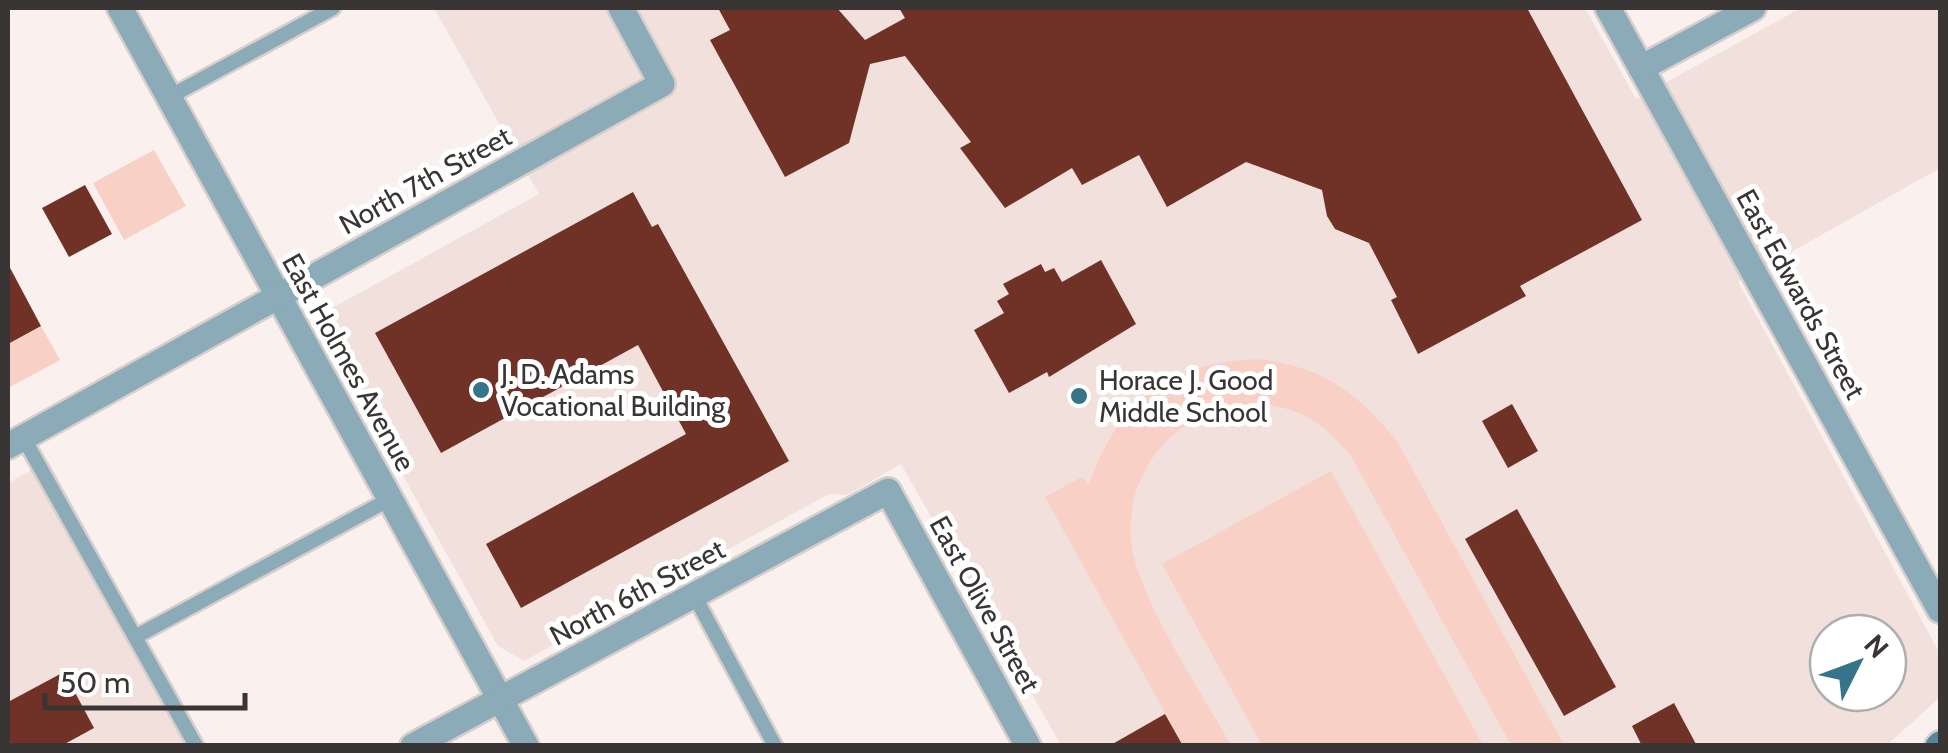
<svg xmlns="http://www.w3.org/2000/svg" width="1948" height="753" font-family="Cabin,sans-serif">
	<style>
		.built { fill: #f1e0db; fill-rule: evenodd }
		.green { fill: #f8d0c6 }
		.building { fill: #703226 }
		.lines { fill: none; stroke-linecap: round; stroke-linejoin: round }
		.lane-casing { stroke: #d7cecc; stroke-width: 19 }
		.street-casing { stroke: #d7cecc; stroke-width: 30 }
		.secondary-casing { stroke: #d7cecc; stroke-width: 30 }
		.lane { stroke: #8aabb7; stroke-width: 14 }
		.street { stroke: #8aabb7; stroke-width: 25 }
		.secondary { stroke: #55889a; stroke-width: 25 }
		.poi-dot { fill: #357489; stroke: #fff; stroke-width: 4 }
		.labels { text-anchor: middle; stroke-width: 10; stroke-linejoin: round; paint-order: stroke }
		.street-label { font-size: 28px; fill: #383534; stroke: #fff }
		.poi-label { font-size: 28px; fill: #383534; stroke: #fff; text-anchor: start }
	</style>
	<rect width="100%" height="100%" fill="#faf0ed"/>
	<g class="built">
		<path d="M434,8H1585L1636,99L1801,8H1940V168L1738,282L1940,654V697L1887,745H1061L901,464L847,495L829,494L524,661L498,646L320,327L325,312L539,194ZM1828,633H1888V693H1828Z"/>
		<path d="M48,461L204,745H8V483Z"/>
	</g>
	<g class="green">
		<path d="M154,150L186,206L124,240L93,183Z"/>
		<path d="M41,326L60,360L8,388V344Z"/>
		<path d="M1258,359C1324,367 1355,391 1397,441L1564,745H1511L1351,456C1338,440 1323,425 1305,416C1218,374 1123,447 1131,540C1136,596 1202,693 1231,745H1183L1045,497L1082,477L1089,485C1117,402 1170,362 1258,359Z"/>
		<path d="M1331,471L1483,745H1262L1162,564Z"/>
	</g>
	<g class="building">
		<path d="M718,8H837L865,40L905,18L899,8H1527L1642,220L1520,286L1526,296L1418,354L1391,300L1397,297L1369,243L1335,229L1327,216L1322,190L1246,162L1167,207L1139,155L1082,185L1072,168L1005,208L960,148L971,142L905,56L870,64L849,143L785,177L710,40L730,30Z"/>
		<path d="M85,185L112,234L69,257L42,208Z"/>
		<path d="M633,192L652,227L658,224L789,461L521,608L486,544L686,434L638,345L441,453L375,333Z"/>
		<path d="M1101,260L1136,324L1049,377L1047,372L1009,393L974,330L1004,313L997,301L1009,294L1003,284L1041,264L1045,272L1054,268L1062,282Z"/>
		<path d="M8,264L41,326L8,344Z"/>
		<path d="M1512,404L1538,451L1508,468L1482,421Z"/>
		<path d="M1517,509L1616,687L1564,716L1465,539Z"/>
		<path d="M64,672L94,728L61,746H8V702Z"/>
		<path d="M1674,703L1697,746H1642L1632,726Z"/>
		<path d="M1165,714L1183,746H1109Z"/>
	</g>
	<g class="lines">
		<defs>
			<g id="lane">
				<path d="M169,97L333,8"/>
				<path d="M23,437L196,746"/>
				<path d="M694,595L775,746"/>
				<path d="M135,637L390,499"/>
			</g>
			<g id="street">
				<path d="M120,8L526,746"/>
				<path d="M1608,8L1940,610"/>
				<path d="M1641,68L1753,8"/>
				<path d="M8,446L662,84L621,8"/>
				<path d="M413,746L888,491L1028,746"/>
			</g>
			<path id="secondary" d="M1938,746L1940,744"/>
		</defs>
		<use href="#lane" class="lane-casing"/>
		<use href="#street" class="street-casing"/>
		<use href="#secondary" class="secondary-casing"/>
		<use href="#lane" class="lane"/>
		<use href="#street" class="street"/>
		<use href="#secondary" class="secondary"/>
	</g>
	<g class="poi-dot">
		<circle cx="481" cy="390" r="10"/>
		<circle cx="1079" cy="396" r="10"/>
	</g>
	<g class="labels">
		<g class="street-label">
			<text transform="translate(425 180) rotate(-29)" y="10">North 7th Street</text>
			<text transform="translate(1801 294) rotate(61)" y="10">East Edwards Street</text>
			<text transform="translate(349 362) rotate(61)" y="10">East Holmes Avenue</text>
			<text transform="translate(637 592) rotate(-28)" y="10">North 6th Street</text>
			<text transform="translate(985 604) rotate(61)" y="10">East Olive Street</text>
		</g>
		<g class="poi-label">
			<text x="501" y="384">J. D. Adams<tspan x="501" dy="32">Vocational Building</tspan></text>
			<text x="1099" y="390">Horace J. Good<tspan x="1099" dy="32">Middle School</tspan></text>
		</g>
	</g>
	<rect width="1948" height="753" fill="none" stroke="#383534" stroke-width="20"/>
	<g transform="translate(1858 663) rotate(48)"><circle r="48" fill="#ffffff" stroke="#afaeae" stroke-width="2.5"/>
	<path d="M0-8L18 38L0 25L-18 38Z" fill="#357489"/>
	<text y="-15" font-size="28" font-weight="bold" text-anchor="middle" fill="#383534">N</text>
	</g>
	<path d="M45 693v15h200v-15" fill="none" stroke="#383534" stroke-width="5"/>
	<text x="60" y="693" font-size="30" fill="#383534" stroke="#ffffff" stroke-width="8" paint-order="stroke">50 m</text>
</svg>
